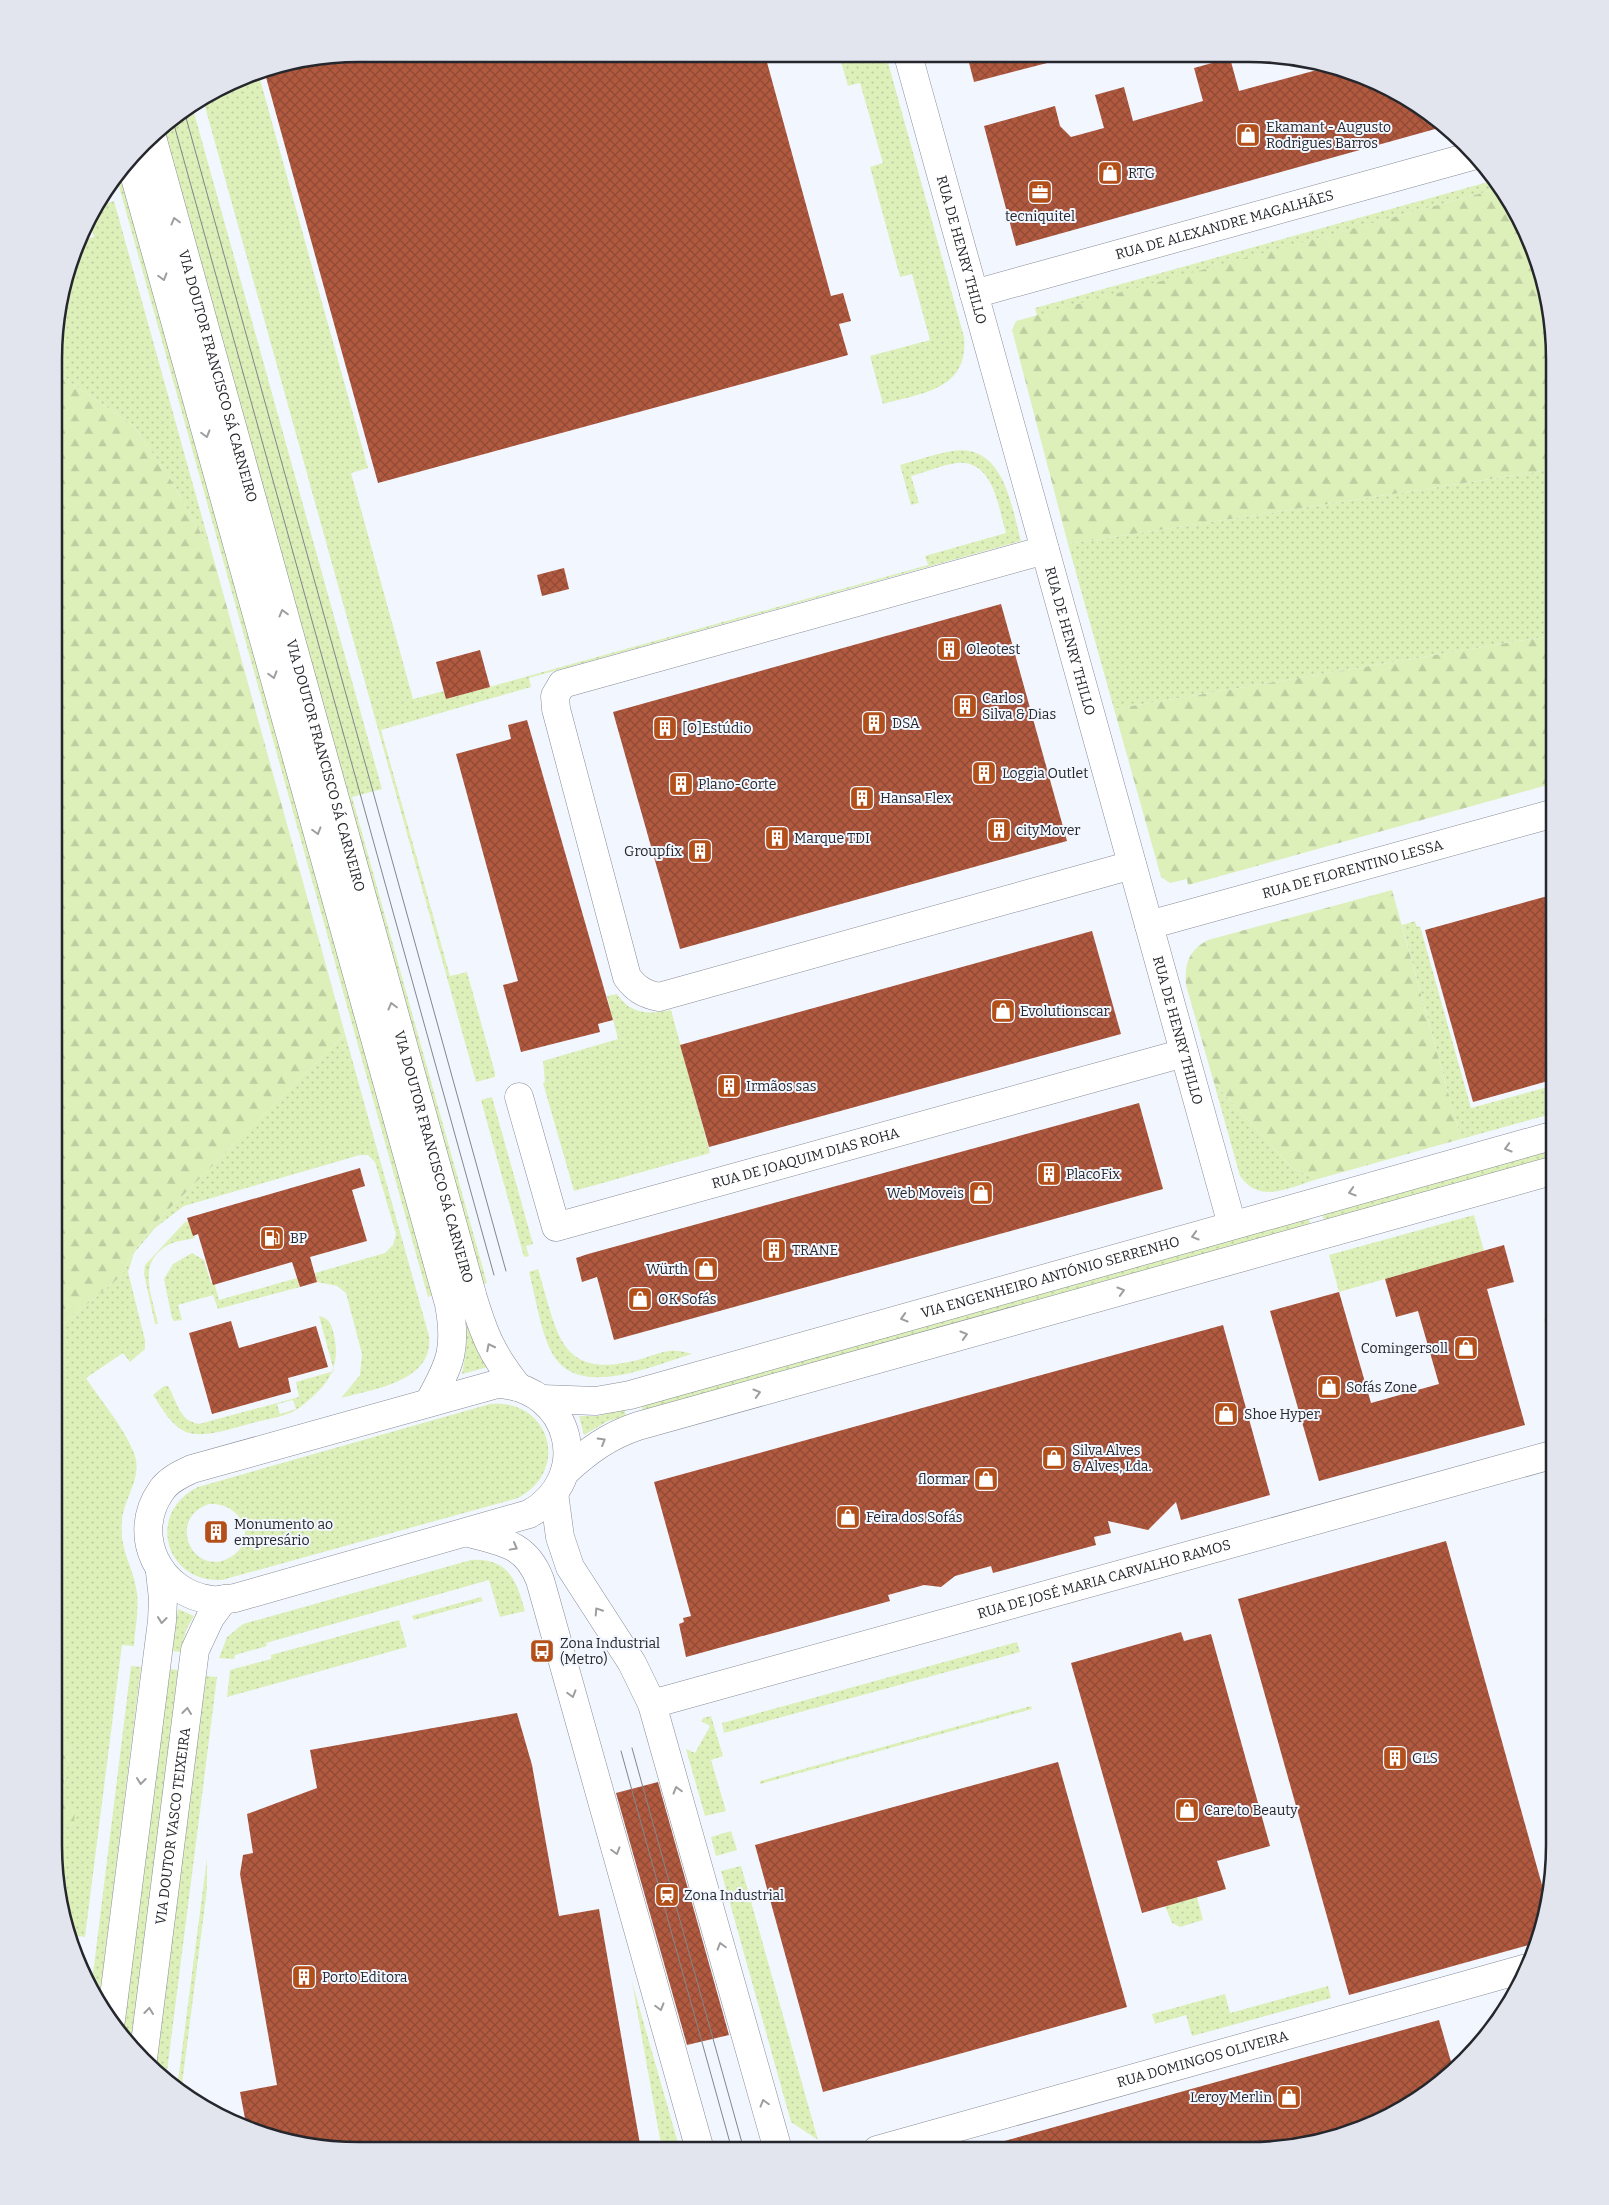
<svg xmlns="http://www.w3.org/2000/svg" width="1609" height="2205" font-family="Bitter,serif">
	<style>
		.grass { fill: url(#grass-dots); fill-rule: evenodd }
		.forest { fill: url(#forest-firs) }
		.building { fill: url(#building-cross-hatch) }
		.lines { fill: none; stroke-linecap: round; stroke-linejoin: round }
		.minor-casing { stroke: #888c96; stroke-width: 29 }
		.major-casing { stroke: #888c96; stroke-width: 29 }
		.minor { stroke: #fff; stroke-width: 28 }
		.major { stroke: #fff; stroke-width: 28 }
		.tram { stroke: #83868d; stroke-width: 1 }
		.oneway { stroke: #9d9ea0 }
		.labels { text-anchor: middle; stroke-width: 4; stroke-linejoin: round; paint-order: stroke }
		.poi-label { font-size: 14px; fill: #26272c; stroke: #f2f6ff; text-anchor: start }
		.street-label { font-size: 14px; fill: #26272c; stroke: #f2f6ff }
		.rim { fill: none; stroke: #26272c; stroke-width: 2.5 }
	</style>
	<defs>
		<pattern id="grass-dots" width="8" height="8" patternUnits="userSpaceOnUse" patternTransform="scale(1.25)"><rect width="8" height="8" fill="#ddf0ba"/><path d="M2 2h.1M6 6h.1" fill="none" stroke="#becea0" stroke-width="1.8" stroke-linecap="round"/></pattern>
		<pattern id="forest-firs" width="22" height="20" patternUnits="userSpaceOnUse" patternTransform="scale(1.25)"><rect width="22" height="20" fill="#ddf0ba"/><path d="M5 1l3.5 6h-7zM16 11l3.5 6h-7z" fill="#becea0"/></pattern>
		<pattern id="building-cross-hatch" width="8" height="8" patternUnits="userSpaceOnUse" patternTransform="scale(1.25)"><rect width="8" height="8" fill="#b15a3f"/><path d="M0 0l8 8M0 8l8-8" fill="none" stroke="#904a35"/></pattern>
	</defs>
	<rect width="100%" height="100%" fill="#f2f6ff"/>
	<g class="grass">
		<path d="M839,55H886L964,337C969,390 922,393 883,404L870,356L930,340L912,274L900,277L870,167L883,163L860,83L848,86Z"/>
		<path d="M258,72L368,468L351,473L413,699L444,691L446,699L928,565L925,556L1006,533C998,507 994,460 957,463C942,465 926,472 911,476L919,503L911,505L900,465C917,460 935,454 952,451C1004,443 1011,505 1021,541L529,678L531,687L381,730L450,976L467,972L495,1073V1077L476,1082L204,103Z"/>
		<path d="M193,109L382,789L352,797L487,1283L482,1285L161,128Z"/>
		<path d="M122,174L433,1295L428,1297L117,179Z"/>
		<path d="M1495,180L1500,188L1037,316L1035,308Z"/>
		<path d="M114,201L212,553L168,475L133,425L61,376C47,325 67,288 83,240L94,237L90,222L95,207Z"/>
		<path d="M1555,469V635L1114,709L1068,544Z"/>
		<path d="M1415,921L1417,927L1420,926L1471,1108L1555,1085V1113L1461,1139L1402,925Z"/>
		<path d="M617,994C630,1014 649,1015 671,1010L710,1153L574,1191L543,1083L545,1082L543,1061L618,1039L607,996Z"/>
		<path d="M345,1034L429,1336C434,1382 373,1389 341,1398L360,1375L362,1354L346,1293L337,1286L317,1282L315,1273L385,1253L393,1245L396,1234L375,1162L368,1155H360L184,1206L155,1228L134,1253L128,1272L145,1340V1349L130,1362L123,1353L86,1378C101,1401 127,1431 135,1456C142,1480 123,1499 122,1522C119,1550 134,1568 137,1593C139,1610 135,1629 134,1646L122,1645L85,1937L68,1935L64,1925L54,1846V1834L74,1823L61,1797L71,1749L54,1733V1661L59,1625L54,1610V1542L59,1528L54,1471L57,1417L55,1412V1331L121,1276L134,1251L152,1226Z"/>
		<path d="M1214,1083L1292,1168L1318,1179C1290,1187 1260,1205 1240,1176Z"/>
		<path d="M492,1097L533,1244L526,1246L529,1256L524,1257L481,1100Z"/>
		<path d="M1555,1149V1156L1324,1220L1322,1214Z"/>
		<path d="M1474,1215L1484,1251L1339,1292L1329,1255Z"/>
		<path d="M1309,1218L1310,1224L643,1411L641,1404Z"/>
		<path d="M190,1221L195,1238C187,1240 175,1241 168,1245C136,1263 152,1295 158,1324H155L144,1274L145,1265L185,1222Z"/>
		<path d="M192,1253L204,1260L211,1283L214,1282L219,1300L297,1278L300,1287L218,1309L213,1295L178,1305L182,1320L174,1321L172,1318L164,1279L173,1264Z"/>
		<path d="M538,1269C558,1333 558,1382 641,1359C663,1352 670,1347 692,1354C653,1365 578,1401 552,1353C541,1333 535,1295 529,1272Z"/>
		<path d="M319,1316C330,1318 332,1326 334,1335C340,1363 332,1380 311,1398C306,1402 301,1407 296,1410C282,1418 260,1420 245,1425C227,1430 207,1437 189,1433C172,1428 162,1408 153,1395L164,1386H168C177,1401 179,1421 199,1424L299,1397L296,1382L334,1371ZM293,1400L296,1409L280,1414L277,1404Z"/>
		<path d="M1555,1316V1360L1544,1319Z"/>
		<path d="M467,1324L476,1347L488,1367L462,1374L466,1350Z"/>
		<path d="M490,1404C550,1398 571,1470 518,1498L222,1580C164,1583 146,1512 198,1487ZM209,1504C244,1502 260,1544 227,1559C191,1575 167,1518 209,1504Z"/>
		<path d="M624,1409L626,1416L608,1421L584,1435L579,1416H598Z"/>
		<path d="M471,1560C509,1558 516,1580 525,1611L500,1617L489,1580L266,1643L267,1646L235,1655L234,1659L219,1658L227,1637L243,1624Z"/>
		<path d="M481,1597L483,1601L414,1620L412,1616Z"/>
		<path d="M178,1609L194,1616L187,1628L180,1652L171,1651Z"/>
		<path d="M399,1620L407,1647L227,1697L230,1670L271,1659V1655Z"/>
		<path d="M1017,1642L1020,1652L724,1733L722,1723Z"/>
		<path d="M131,1666L141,1667L99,2002L91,1990Z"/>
		<path d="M169,1669L178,1670L131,2048L123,2037Z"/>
		<path d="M205,1676L217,1677L166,2079L156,2070Z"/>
		<path d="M1031,1706L1032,1709L760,1784V1781Z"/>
		<path d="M711,1716L723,1756L711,1760L726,1811L705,1816L686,1749L695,1753L710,1726L701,1721L703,1718Z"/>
		<path d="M731,1831L737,1850L716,1856L711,1837Z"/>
		<path d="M207,1858V1889L181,2092L177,2089Z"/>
		<path d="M741,1866L818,2140L791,2122L721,1871Z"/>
		<path d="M1197,1897L1203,1920L1180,1927L1172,1923L1165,1906Z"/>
		<path d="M632,1982L680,2150H662Z"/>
		<path d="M1328,1986L1331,1998L1192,2036L1186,2015L1155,2024L1152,2014L1225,1994L1230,2013Z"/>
	</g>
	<g class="forest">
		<path d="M1500,188C1507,200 1517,211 1523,223C1561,294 1555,391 1555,469L1068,544L1012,330L1016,321Z"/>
		<path d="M61,376L133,425L168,475L212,553L345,1034L152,1226L134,1251L121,1276L55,1331L56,377Z"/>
		<path d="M1555,635V783L1188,885L1187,879L1170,883L1161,877L1114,709Z"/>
		<path d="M1392,890L1461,1139L1318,1179L1292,1168L1214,1083L1186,985C1184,964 1189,950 1208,940Z"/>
		<path d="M54,1471L59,1528L54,1542Z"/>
		<path d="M54,1733L71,1749L61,1797L75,1808L74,1823L54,1834Z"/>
	</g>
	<g class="building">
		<path d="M359,54L765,55L831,296L843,293L851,321L839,324L848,355L378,483L264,70Z"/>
		<path d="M967,55L1050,56L1051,62L974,82Z"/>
		<path d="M1230,58L1239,91L1328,67L1367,77L1435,117L1446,126L1016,246L984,126L1055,106L1060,126L1071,137L1104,128L1095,95L1124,87L1133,121L1203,101L1194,68Z"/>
		<path d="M564,568L569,589L542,596L537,575Z"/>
		<path d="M1001,604L1067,841L680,949L613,712Z"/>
		<path d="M480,650L490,687L446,699L436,662Z"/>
		<path d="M527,720L613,1020L598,1024L600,1032L521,1052L503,985L518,981L456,754L511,739L508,725Z"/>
		<path d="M1555,894V1079L1473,1102L1425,930Z"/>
		<path d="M1092,931L1121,1034L709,1147L680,1045Z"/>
		<path d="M1139,1103L1163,1189L614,1340L597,1277L582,1282L576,1258L588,1254Z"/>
		<path d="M360,1168L365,1186L352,1190L367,1241L310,1257L317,1282L300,1287L292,1262L213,1285L198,1234L193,1236L187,1218Z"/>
		<path d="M1504,1245L1514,1282L1487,1289L1525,1425L1319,1481L1270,1311L1339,1292L1371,1403L1439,1384L1418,1311L1396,1317L1385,1279Z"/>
		<path d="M231,1321L239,1348L316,1326L328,1367L288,1378L291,1392L212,1414L189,1333Z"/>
		<path d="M1223,1325L1270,1495L1181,1520L1176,1502L1148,1530L1108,1521L1111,1533L1094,1537L1096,1545L993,1573L991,1566L955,1576L941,1587L924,1585L888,1595L890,1601L686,1657L679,1624L684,1622L683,1618L691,1616L654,1482Z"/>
		<path d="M1446,1541L1547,1903L1539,1942L1349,1995L1238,1599Z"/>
		<path d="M1181,1632L1184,1641L1211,1634L1270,1846L1217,1861L1226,1889L1142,1913L1071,1663Z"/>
		<path d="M517,1713L532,1765L559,1916L599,1909L641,2150L320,2149L247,2129L240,2092L277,2085L240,1874L243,1855L253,1853L247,1814L317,1788L310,1750Z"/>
		<path d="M1058,1762L1127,2007L823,2092L755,1845Z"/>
		<path d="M658,1782L729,2035L687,2045L616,1793Z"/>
		<path d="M1439,2020L1454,2072L1451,2075L1385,2120L1328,2141L1250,2151H991L990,2145Z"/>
	</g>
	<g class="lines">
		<defs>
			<g id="minor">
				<path id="s1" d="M908,55L1232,1225"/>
				<path id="s2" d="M974,294L1476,155"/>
				<path d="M1045,550L562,684L555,696L556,709L627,977C636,989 644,994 659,997L1132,865"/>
				<path id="s3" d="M1149,925L1555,813"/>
				<path id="s4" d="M519,1097L556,1227L1184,1053"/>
				<path id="s5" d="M652,1704L1555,1454"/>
				<path id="s6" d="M877,2150L1527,1968"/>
			</g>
			<g id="major">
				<path id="s7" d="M152,137L473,1298C485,1337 492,1354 518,1387"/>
				<path d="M131,163L449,1304C457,1348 451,1363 429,1402"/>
				<path d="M497,1384C572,1387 594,1478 529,1514L235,1598C227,1599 219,1601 212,1600C159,1594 130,1535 161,1491C168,1480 181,1474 192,1469Z"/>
				<path id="s8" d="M542,1399L596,1401L630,1395L1555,1135"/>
				<path d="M565,1472C588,1451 608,1436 638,1426L1555,1170"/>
				<path d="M554,1493L560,1537L570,1567L632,1663L652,1704L778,2150"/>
				<path d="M469,1533C503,1542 526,1544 540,1580L700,2150"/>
				<path d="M111,2020L162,1621L163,1599L160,1572"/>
				<path id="s9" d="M143,2059L195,1650L210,1618L224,1599"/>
			</g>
		</defs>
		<use href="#minor" class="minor-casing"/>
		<use href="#major" class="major-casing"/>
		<use href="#minor" class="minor"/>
		<use href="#major" class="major"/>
		<g class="tram">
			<path d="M185,114L506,1271"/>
			<path d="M173,121L494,1275"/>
			<path d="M632,1748L744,2150"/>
			<path d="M621,1751L732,2150"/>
		</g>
	</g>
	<defs><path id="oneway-chevron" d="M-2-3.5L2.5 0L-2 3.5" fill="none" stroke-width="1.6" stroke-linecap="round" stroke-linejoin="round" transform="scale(1.25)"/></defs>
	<g class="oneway">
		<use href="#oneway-chevron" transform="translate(175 221) rotate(-105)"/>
		<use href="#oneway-chevron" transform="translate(163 277) rotate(74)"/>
		<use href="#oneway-chevron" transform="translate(206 434) rotate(74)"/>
		<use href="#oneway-chevron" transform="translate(283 613) rotate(-105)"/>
		<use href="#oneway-chevron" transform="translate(273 675) rotate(74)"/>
		<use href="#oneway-chevron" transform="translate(317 831) rotate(74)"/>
		<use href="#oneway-chevron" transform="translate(392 1006) rotate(-105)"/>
		<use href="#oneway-chevron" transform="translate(1508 1148) rotate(164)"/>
		<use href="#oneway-chevron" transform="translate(1352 1192) rotate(164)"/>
		<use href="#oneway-chevron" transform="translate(1195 1236) rotate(164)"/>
		<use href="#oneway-chevron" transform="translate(1121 1291) rotate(-16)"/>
		<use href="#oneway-chevron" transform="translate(904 1318) rotate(164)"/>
		<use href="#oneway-chevron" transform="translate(964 1335) rotate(-16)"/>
		<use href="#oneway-chevron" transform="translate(490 1347) rotate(-117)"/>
		<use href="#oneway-chevron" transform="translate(757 1393) rotate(-16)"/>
		<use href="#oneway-chevron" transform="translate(602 1441) rotate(-31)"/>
		<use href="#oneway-chevron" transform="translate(514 1547) rotate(29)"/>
		<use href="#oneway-chevron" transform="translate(598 1611) rotate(-123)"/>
		<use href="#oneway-chevron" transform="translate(162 1620) rotate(96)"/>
		<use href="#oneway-chevron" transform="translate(572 1694) rotate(74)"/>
		<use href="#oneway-chevron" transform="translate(187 1711) rotate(-83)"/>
		<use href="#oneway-chevron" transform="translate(141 1781) rotate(97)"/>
		<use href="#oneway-chevron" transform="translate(677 1790) rotate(-106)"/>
		<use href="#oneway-chevron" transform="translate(616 1851) rotate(74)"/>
		<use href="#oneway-chevron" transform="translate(721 1946) rotate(-106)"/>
		<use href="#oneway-chevron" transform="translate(660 2007) rotate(74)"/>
		<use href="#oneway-chevron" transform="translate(149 2011) rotate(-83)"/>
		<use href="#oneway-chevron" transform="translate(764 2103) rotate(-106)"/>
	</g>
	<defs>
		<symbol id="shop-square" viewBox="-11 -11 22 22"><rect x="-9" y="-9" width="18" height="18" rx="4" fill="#b3501a" stroke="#f2f6ff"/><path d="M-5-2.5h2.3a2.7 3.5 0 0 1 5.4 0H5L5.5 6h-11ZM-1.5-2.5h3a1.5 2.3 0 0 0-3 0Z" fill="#fff"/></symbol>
		<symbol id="office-square" viewBox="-11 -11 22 22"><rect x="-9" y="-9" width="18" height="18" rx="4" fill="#b3501a" stroke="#f2f6ff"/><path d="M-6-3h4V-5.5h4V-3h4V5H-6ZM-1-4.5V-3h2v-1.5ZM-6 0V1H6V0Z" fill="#fff"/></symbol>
		<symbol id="building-square" viewBox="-11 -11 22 22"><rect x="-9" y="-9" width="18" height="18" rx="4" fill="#b3501a" stroke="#f2f6ff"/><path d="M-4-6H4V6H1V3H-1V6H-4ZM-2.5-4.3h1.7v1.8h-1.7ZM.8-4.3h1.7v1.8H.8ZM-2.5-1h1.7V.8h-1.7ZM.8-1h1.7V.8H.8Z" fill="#fff"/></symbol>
		<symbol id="fuel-square" viewBox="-11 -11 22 22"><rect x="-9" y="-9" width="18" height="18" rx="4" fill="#b3501a" stroke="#f2f6ff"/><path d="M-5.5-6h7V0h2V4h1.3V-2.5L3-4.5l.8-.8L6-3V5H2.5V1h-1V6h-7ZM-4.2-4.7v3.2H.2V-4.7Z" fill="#fff"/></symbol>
		<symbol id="bus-square" viewBox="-11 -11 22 22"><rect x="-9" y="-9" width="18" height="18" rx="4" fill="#b3501a" stroke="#f2f6ff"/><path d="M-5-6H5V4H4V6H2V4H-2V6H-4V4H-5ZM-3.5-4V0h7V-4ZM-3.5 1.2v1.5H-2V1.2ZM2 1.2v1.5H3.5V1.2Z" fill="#fff"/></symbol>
		<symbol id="station-square" viewBox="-11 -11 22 22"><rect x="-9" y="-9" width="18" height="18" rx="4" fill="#b3501a" stroke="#f2f6ff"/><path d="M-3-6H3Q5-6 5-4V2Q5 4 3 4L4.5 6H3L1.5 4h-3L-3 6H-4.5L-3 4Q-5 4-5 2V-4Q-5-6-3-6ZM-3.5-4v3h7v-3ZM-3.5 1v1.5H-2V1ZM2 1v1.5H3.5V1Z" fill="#fff"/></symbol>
	</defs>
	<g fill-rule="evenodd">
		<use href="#shop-square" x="1234" y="121" width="28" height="28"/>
		<use href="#shop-square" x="1096" y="159" width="28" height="28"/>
		<use href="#office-square" x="1026" y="178" width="28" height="28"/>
		<use href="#building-square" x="935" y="635" width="28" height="28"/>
		<use href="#building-square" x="951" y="692" width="28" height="28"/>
		<use href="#building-square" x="860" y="709" width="28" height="28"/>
		<use href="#building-square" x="651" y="714" width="28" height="28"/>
		<use href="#building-square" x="970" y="759" width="28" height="28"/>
		<use href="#building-square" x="667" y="770" width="28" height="28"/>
		<use href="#building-square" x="848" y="784" width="28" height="28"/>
		<use href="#building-square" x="985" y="816" width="28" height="28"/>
		<use href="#building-square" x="763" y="824" width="28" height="28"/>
		<use href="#building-square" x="686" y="837" width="28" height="28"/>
		<use href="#shop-square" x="989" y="997" width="28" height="28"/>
		<use href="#building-square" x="715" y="1072" width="28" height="28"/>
		<use href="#building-square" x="1035" y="1160" width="28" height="28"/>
		<use href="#shop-square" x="967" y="1179" width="28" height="28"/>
		<use href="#fuel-square" x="258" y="1224" width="28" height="28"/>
		<use href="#building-square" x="760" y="1236" width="28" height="28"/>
		<use href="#shop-square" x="692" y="1255" width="28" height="28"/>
		<use href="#shop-square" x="626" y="1285" width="28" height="28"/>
		<use href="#shop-square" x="1452" y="1334" width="28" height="28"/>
		<use href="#shop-square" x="1315" y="1373" width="28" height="28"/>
		<use href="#shop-square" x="1212" y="1400" width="28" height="28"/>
		<use href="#shop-square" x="1040" y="1444" width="28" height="28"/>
		<use href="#shop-square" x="972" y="1465" width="28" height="28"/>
		<use href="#shop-square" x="834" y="1503" width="28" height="28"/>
		<use href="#building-square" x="202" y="1518" width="28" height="28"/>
		<use href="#bus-square" x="528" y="1637" width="28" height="28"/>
		<use href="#building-square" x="1381" y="1744" width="28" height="28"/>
		<use href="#shop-square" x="1173" y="1796" width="28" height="28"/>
		<use href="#station-square" x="653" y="1881" width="28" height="28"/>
		<use href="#building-square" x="290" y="1963" width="28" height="28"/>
		<use href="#shop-square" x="1275" y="2083" width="28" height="28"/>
	</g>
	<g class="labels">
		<g class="poi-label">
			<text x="1266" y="132">Ekamant - Augusto<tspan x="1266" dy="16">Rodrigues Barros</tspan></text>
			<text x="1128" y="178">RTG</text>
			<text x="1040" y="221" text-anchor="middle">tecniquitel</text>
			<text x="966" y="654">Oleotest</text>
			<text x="982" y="703">Carlos<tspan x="982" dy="16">Silva &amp; Dias</tspan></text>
			<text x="892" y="728">DSA</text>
			<text x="682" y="733">[O]Estúdio</text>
			<text x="1002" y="778">Loggia Outlet</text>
			<text x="698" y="789">Plano-Corte</text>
			<text x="880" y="803">Hansa Flex</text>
			<text x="1016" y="835">cityMover</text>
			<text x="794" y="843">Marque TDI</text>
			<text x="682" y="856" text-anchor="end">Groupfix</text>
			<text x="1020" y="1016">Evolutionscar</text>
			<text x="746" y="1091">Irmãos sas</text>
			<text x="1066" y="1179">PlacoFix</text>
			<text x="964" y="1198" text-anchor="end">Web Moveis</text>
			<text x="290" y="1243">BP</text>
			<text x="792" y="1255">TRANE</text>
			<text x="688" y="1274" text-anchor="end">Würth</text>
			<text x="658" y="1304">OK Sofás</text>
			<text x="1448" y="1353" text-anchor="end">Comingersoll</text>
			<text x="1346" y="1392">Sofás Zone</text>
			<text x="1244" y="1419">Shoe Hyper</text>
			<text x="1072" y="1455">Silva Alves<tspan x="1072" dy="16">&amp; Alves, Lda.</tspan></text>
			<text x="968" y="1484" text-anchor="end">flormar</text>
			<text x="866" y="1522">Feira dos Sofás</text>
			<text x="234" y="1529">Monumento ao<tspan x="234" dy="16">empresário</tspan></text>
			<text x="560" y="1648">Zona Industrial<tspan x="560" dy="16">(Metro)</tspan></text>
			<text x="1412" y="1763">GLS</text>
			<text x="1204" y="1815">Care to Beauty</text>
			<text x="684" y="1900">Zona Industrial</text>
			<text x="322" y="1982">Porto Editora</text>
			<text x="1272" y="2102" text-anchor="end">Leroy Merlin</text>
		</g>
		<g class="street-label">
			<text dy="5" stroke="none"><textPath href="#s2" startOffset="260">RUA DE ALEXANDRE MAGALHÃES</textPath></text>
			<text dy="5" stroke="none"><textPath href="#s1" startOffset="202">RUA DE HENRY THILLO</textPath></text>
			<text dy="5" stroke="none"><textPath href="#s7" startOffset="248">VIA DOUTOR FRANCISCO SÁ CARNEIRO</textPath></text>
			<text dy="5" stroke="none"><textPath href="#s1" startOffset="608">RUA DE HENRY THILLO</textPath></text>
			<text dy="5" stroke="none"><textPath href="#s7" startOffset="652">VIA DOUTOR FRANCISCO SÁ CARNEIRO</textPath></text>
			<text dy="5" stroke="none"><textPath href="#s3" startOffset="211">RUA DE FLORENTINO LESSA</textPath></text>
			<text dy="5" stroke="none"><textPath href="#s1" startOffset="1012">RUA DE HENRY THILLO</textPath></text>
			<text dy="5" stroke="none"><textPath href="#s7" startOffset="1058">VIA DOUTOR FRANCISCO SÁ CARNEIRO</textPath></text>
			<text dy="5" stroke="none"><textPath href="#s4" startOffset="394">RUA DE JOAQUIM DIAS ROHA</textPath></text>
			<text dy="5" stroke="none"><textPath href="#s8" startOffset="525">VIA ENGENHEIRO ANTÓNIO SERRENHO</textPath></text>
			<text dy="5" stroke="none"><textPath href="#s5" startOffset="469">RUA DE JOSÉ MARIA CARVALHO RAMOS</textPath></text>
			<text dy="5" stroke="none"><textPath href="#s9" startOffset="235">VIA DOUTOR VASCO TEIXEIRA</textPath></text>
			<text dy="5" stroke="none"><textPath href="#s6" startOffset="338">RUA DOMINGOS OLIVEIRA</textPath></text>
		</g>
	</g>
	<path d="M0 0H1609V2205H0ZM359 62H1249A297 297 0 0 1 1546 359V1845A297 297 0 0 1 1249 2142H359A297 297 0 0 1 62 1845V359A297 297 0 0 1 359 62Z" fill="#e2e5ee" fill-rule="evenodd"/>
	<path class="rim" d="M359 62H1249A297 297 0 0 1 1546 359V1845A297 297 0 0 1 1249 2142H359A297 297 0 0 1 62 1845V359A297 297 0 0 1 359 62Z"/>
</svg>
